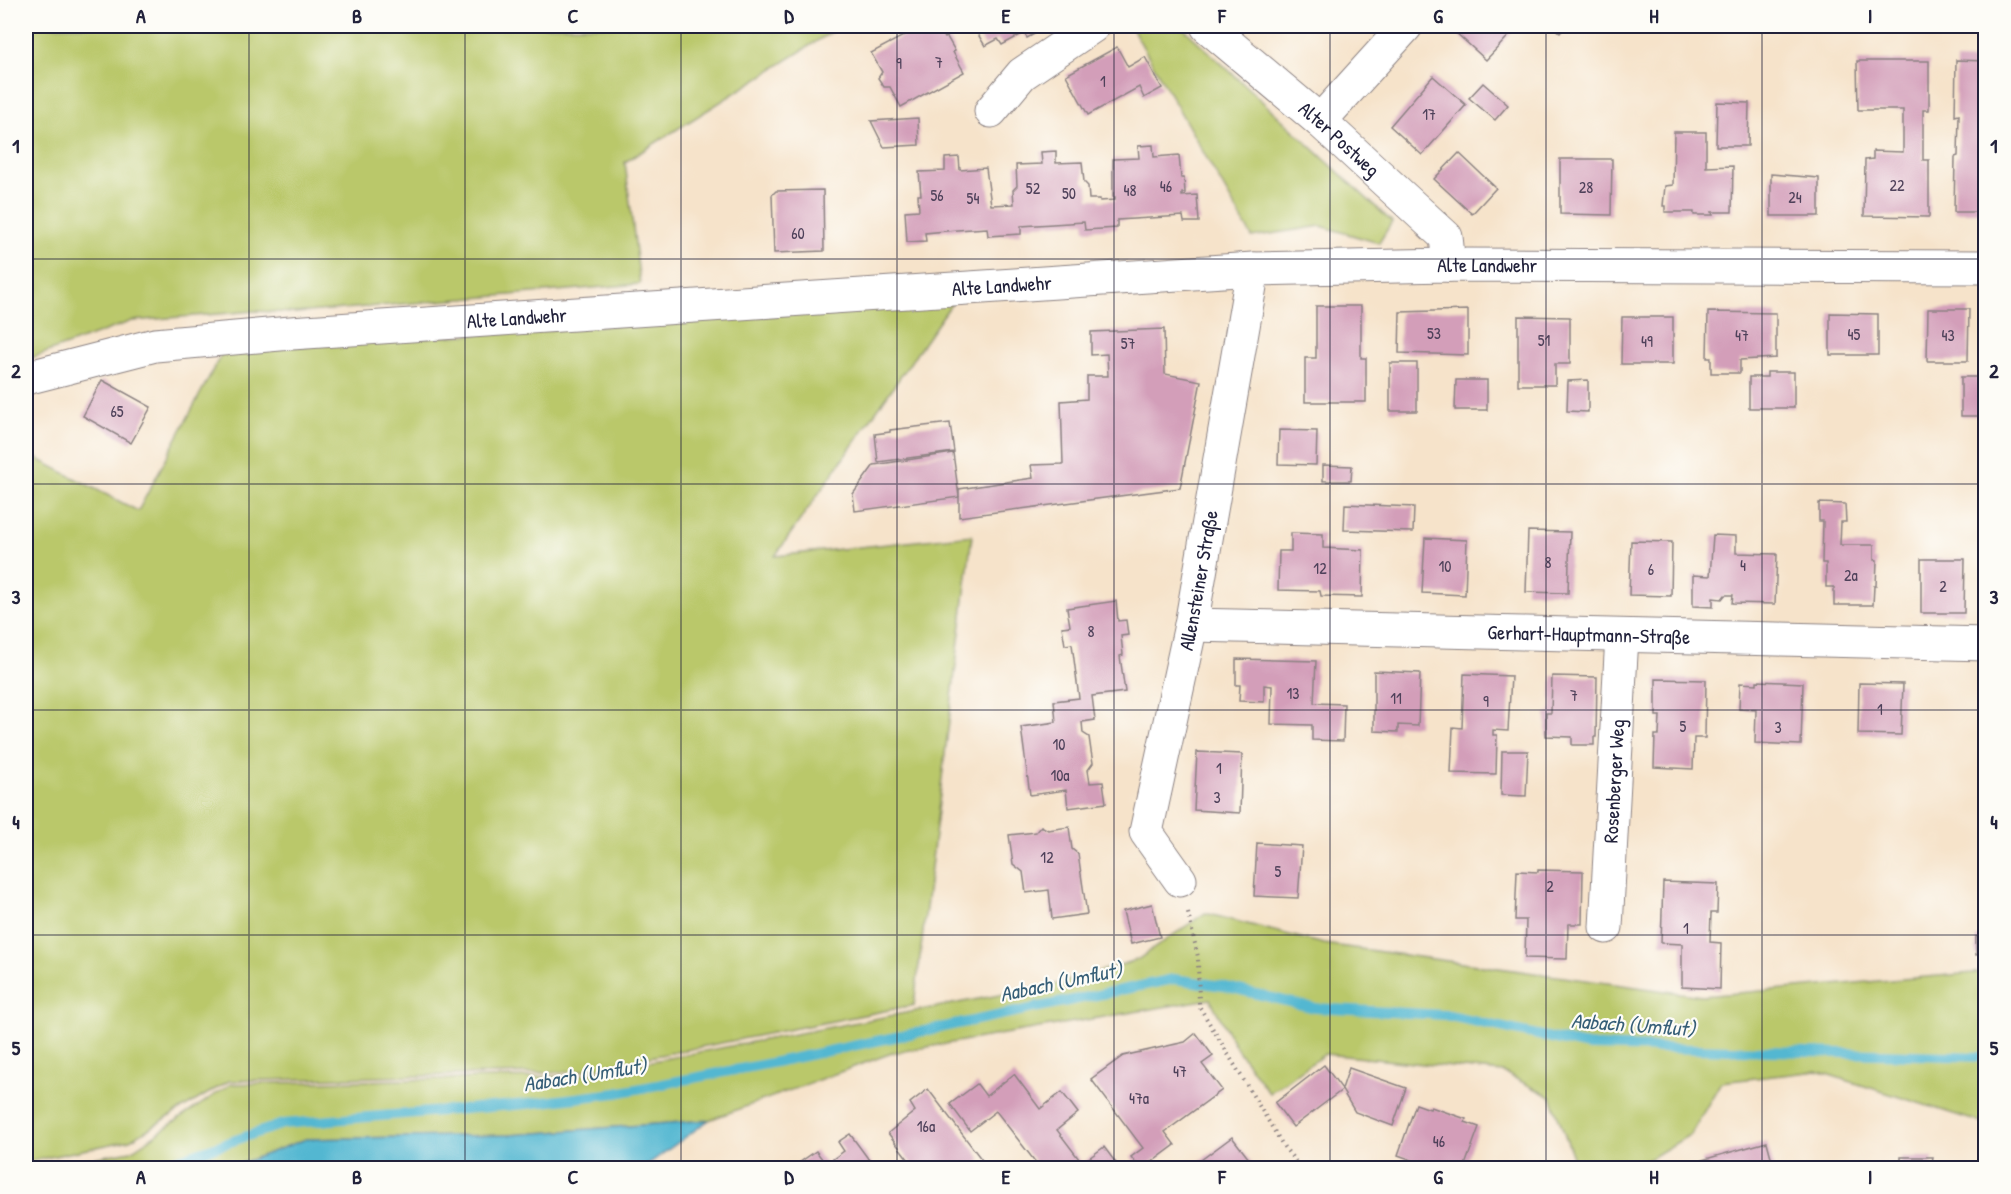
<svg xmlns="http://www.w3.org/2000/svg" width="2011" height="1194" font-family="'Patrick Hand',sans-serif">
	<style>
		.green { fill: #bac86a; stroke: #6e7552; stroke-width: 1.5 }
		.water { fill: #53b7d1; stroke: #3a6c86; stroke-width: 1.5 }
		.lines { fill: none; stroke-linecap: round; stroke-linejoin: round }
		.stream { stroke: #53b7d1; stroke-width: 10 }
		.building { fill: #d39eb9 }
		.minor-casing { stroke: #8c8282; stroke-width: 35 }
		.path { stroke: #8c8282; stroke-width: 4; stroke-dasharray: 1.5 4.5; stroke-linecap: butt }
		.minor { stroke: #fff; stroke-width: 33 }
		.grid { fill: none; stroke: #22223b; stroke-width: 1.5; stroke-opacity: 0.55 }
		.labels { text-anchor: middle; stroke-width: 4.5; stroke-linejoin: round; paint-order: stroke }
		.number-label { font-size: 16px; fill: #4e415a }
		.street-label { font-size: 20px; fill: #22223b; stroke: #fdfcf7 }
		.water-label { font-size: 21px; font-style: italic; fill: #365e77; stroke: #fdfcf7 }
		.neatline { fill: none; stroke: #22223b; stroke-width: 2 }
		.grid-label { font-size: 20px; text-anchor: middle; font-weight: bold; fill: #22223b }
	</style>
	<rect width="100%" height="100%" fill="#fdfcf7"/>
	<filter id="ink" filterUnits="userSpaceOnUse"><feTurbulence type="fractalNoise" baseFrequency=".0167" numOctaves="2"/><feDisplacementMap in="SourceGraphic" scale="12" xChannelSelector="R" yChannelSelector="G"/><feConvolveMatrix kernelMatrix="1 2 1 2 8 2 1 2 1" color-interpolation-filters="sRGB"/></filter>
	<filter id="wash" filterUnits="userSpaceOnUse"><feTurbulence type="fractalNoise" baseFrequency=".008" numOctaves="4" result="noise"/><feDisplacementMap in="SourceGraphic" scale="24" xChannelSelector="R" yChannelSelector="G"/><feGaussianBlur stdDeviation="1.35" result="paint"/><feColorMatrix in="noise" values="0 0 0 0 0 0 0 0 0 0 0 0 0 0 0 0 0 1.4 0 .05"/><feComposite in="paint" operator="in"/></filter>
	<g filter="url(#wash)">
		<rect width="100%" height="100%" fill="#f6e3ca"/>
		<g class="green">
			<path d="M26,26H841L625,162L640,284L295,313L255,311L132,321L26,360Z"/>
			<path d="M1131,26H1181L1392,222L1379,243L1321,226L1252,237Z"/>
			<path d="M952,303L775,556L972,535L914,1005L574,1072L229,1081L130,1140L26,1162V453L138,511L223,351Z"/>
			<path d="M1205,913L1324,944L1702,996L1985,972V1124L1817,1071L1721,1082L1691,1134L1635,1168H1577L1551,1097L1503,1072L1325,1054L1269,1093L1237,1049L1210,999L892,1053L709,1120L510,1135L306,1139L229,1168H37L131,1151L231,1084L574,1076L1057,984L1137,960Z"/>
		</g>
		<path class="water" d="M709,1120L643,1168H229L306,1139L510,1135Z"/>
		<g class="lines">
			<path class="stream" d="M153,1168L283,1124L527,1104L616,1093L766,1064L1174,979L1223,986L1314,1008L1445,1015L1588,1046L1986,1057"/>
		</g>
		<g id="blocks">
			<g class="building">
				<path d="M922,26H938L945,38L947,37L955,51L953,52L964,72L901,107L890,87H884L878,78L882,72L871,53Z"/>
				<path d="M973,26H1049L1027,38L1024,33L1002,45L998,39L985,46Z"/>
				<path d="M1458,26H1518L1486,60L1453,30Z"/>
				<path d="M1552,26H1566L1560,33Z"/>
				<path d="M1117,47L1128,67L1145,57L1162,88L1144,98L1139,87L1088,115L1066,75Z"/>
				<path d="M1956,60L1986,61V116H1980V156L1986,157V212H1954L1955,157L1958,156L1959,115L1955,116Z"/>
				<path d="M1857,61H1929V110H1923V160H1929V217L1864,216L1865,160L1873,159V151L1903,152V110H1858Z"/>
				<path d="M1433,76L1466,105L1422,155L1390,126Z"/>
				<path d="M1483,83L1508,105L1495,120L1469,98Z"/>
				<path d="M1717,102L1749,103L1748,146H1716Z"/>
				<path d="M918,118L919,145L884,147L871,121Z"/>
				<path d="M1674,132H1706V167L1733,166L1732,212H1712L1713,215H1694V212H1665V206H1663L1665,186L1673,185Z"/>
				<path d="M1153,145L1154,157L1179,155L1181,178H1184L1185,193H1182V196L1197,195L1199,222H1184L1183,216L1117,220V228L1102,229L1085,230L1084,222L1021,226V234L988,236L987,228L957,230L925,233L926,241L907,242L905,211L919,210L918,195H921L919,172L945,171V158L959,157L960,170L986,168L991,205L1014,204L1013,190L1017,186L1016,165L1042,164L1041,152L1056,151V163L1082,162L1084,182L1088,186L1089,199H1100V201L1115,200V197H1113V159L1139,158L1138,146Z"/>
				<path d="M1459,153L1496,188L1472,214L1434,179Z"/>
				<path d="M1560,159H1612L1611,215L1560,214Z"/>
				<path d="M1771,174L1819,178V216H1771Z"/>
				<path d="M823,190L824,251L774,253L772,195L776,191Z"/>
				<path d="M1316,306H1361V358H1366V402H1305V358H1316Z"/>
				<path d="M1928,309H1969L1968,361H1927Z"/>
				<path d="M1468,310V355L1399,353L1400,312Z"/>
				<path d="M1708,312L1776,313V358L1740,360V373H1711V358H1707Z"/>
				<path d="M1830,313L1878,314V355H1830Z"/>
				<path d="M1518,316L1570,317V364H1555V385H1518Z"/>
				<path d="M1622,317H1673V364H1621Z"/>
				<path d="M1164,329L1165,374L1201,381L1180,488L959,517V497L855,511L853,494L874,465L953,453L959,497V489L1033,478L1031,465L1063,464L1061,401L1087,399V376H1108L1107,354L1091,355V332Z"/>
				<rect x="1390" y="363" width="27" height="48"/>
				<path d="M1767,372H1794V408H1749V377H1767Z"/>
				<rect x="1961" y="377" width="25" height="39"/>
				<path d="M102,380L151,407L131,443L83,416Z"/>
				<path d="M1456,380H1487V410H1455Z"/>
				<path d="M1588,380V412L1567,411L1568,381Z"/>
				<path d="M950,423L954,452L878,462L875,434L890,432V430Z"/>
				<path d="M1279,430L1317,431L1316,465L1278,464Z"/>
				<path d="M1323,465L1352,466L1351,481H1323Z"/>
				<path d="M1819,503L1845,504L1846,522H1841L1840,545H1874V560H1877L1876,586H1874L1873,605H1834V587H1826V563H1822L1823,521H1819Z"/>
				<path d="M1345,504L1414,507L1413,532L1344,530Z"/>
				<path d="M1528,531L1570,532L1568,593L1526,592Z"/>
				<path d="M1291,533L1323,534V548L1363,550L1362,597L1321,596L1320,591L1278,590L1279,551H1291Z"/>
				<path d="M1713,535L1736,536V553L1777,554L1775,604L1732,603L1733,595H1725L1722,599L1713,598V607L1693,606V575L1710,576Z"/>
				<path d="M1425,538L1467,540L1465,595L1422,593Z"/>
				<path d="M1631,541L1672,542L1671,596L1629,595Z"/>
				<path d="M1921,559H1965L1964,613H1921Z"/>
				<path d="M1116,601L1118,621L1126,620L1128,635L1121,636L1123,655L1120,656L1125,692L1092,696L1095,720L1082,722L1083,733L1089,737L1091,751L1093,763L1088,770L1090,783L1103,782L1106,803L1068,808L1066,790L1030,795L1021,727L1056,722L1054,701L1079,698L1072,644L1065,645L1062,627L1070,626L1067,608Z"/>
				<path d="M1236,659L1316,661L1314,703L1344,704L1343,741L1312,740V725L1271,724L1272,686L1264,685V702L1239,701L1240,685H1236Z"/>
				<path d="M1374,671L1420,673L1418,726L1398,725V732L1374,731Z"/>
				<path d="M1464,674L1511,676L1508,731L1493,730V735H1497L1496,774L1451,773L1453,727L1462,728Z"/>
				<path d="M1552,676L1597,677L1596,737H1594V745H1572V737L1546,736V713H1551Z"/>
				<path d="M1656,679L1706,680L1705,738H1694L1693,769L1654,767L1655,735H1659L1660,716H1656Z"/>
				<path d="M1757,681L1803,683L1801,745L1755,743L1756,710L1739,709L1740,683L1757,684Z"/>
				<path d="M1859,683L1903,684L1901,735L1858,734Z"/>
				<path d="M1502,751H1528L1526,796L1501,795Z"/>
				<path d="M1197,752L1242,754L1240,813L1194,810Z"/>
				<path d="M1041,826L1048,830L1069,827L1072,849L1078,854L1087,914L1052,919L1049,890L1026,893L1023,872L1013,864L1009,835L1036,832Z"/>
				<path d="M1257,843L1302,846L1298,898L1254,896Z"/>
				<path d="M1538,870L1583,871L1582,924H1568L1567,959L1525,958L1526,920H1515L1517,871L1538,872Z"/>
				<path d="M1663,882L1718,884L1717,913H1711L1710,942L1721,943L1720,989L1682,987V944L1661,943Z"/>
				<path d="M1152,904L1160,937L1131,944L1123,911Z"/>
				<path d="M1986,936V954L1976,955V937Z"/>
				<path d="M1196,1033L1213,1056L1202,1064L1222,1090L1165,1132L1175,1145L1144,1168H1140L1131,1157L1143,1148L1091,1079L1123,1056L1185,1042Z"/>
				<path d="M1324,1065L1342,1089L1349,1068L1406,1088L1393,1126L1355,1112L1342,1090L1293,1127L1275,1103Z"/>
				<path d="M1014,1074L1040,1109L1062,1092L1078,1113L1057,1130L1082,1163L1104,1147L1119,1167L1040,1168L996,1111L970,1131L950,1104L977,1084L986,1096Z"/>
				<path d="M928,1089L982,1160L971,1168H915L888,1133L915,1111L910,1103Z"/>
				<path d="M1416,1104L1430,1109L1431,1107L1466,1119L1465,1122L1479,1127L1464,1168H1411L1412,1160L1398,1155Z"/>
				<path d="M850,1134L875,1168L793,1167L816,1151L826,1164L844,1151L838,1142Z"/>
				<path d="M1232,1137L1256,1168H1194L1193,1166Z"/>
				<path d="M1767,1142L1774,1168H1704L1702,1160Z"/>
				<path d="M1901,1157H1933L1931,1168H1901Z"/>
			</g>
		</g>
	</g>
	<g filter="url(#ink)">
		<use href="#blocks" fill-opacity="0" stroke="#8c8282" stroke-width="1.5"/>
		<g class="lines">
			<defs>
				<g id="minor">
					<path id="s1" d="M1207,26L1320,121L1446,237L1449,265"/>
					<path d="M991,111L1022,74L1093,26"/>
					<path d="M1320,121L1406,26"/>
					<path id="s2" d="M26,378L155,345L291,333L1253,269L1449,265L1986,267"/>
					<path id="s3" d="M1191,625L1986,644"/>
					<path id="s4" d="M1180,880L1146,832L1191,625L1253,269"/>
					<path id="s5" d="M1606,927L1622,636"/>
				</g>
			</defs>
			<use href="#minor" class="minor-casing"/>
			<path class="path" d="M1188,913L1198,957L1199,1006L1284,1147L1301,1168"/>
			<use href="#minor" class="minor"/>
		</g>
	</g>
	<path class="grid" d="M249,26V1168M465,26V1168M681,26V1168M897,26V1168M1114,26V1168M1330,26V1168M1546,26V1168M1762,26V1168M26,259H1986M26,484H1986M26,710H1986M26,935H1986"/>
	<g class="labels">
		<g class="number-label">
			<text x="939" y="68">7</text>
			<text x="899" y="69">9</text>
			<text x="1103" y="87">1</text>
			<text x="1429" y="120">17</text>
			<text x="1897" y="191">22</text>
			<text x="1166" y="192">46</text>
			<text x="1586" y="193">28</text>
			<text x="1033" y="194">52</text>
			<text x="1130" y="196">48</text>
			<text x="1069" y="199">50</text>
			<text x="937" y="201">56</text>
			<text x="1795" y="203">24</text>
			<text x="973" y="204">54</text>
			<text x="798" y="239">60</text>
			<text x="1434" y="339">53</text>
			<text x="1854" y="340">45</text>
			<text x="1742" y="341">47</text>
			<text x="1948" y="341">43</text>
			<text x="1544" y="346">51</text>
			<text x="1647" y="347">49</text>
			<text x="1128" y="349">57</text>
			<text x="117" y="417">65</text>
			<text x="1548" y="568">8</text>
			<text x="1743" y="571">4</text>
			<text x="1445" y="572">10</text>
			<text x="1320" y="574">12</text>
			<text x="1651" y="575">6</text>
			<text x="1851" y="581">2a</text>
			<text x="1943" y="592">2</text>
			<text x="1091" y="637">8</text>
			<text x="1293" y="699">13</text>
			<text x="1574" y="701">7</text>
			<text x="1396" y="704">11</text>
			<text x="1486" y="707">9</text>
			<text x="1880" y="715">1</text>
			<text x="1683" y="732">5</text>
			<text x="1778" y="733">3</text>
			<text x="1059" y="750">10</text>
			<text x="1219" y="774">1</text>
			<text x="1060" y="781">10a</text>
			<text x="1217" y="803">3</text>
			<text x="1047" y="863">12</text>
			<text x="1278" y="877">5</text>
			<text x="1550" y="892">2</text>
			<text x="1686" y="934">1</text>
			<text x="1180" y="1077">47</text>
			<text x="1139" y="1104">47a</text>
			<text x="926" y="1132">16a</text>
			<text x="1439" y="1147">46</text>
		</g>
		<g class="street-label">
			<text dy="7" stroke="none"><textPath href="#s1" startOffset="174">Alter Postweg</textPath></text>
			<text dy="7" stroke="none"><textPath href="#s2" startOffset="1468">Alte Landwehr</textPath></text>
			<text dy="7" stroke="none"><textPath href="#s2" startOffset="982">Alte Landwehr</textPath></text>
			<text dy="7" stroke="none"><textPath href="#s2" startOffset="496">Alte Landwehr</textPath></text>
			<text dy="7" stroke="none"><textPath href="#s4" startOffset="316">Allensteiner Straße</textPath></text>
			<text dy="7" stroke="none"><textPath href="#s3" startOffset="398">Gerhart-Hauptmann-Straße</textPath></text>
			<text dy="7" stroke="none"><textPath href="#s5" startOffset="146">Rosenberger Weg</textPath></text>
		</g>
		<g class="water-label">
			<text transform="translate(1061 982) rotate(-12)" y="7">Aabach (Umflut)</text>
			<text transform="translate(1633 1025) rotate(4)" y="7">Aabach (Umflut)</text>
			<text transform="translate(585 1075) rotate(-9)" y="7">Aabach (Umflut)</text>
		</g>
	</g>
	<rect width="2011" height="1194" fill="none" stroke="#fdfcf7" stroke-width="66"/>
	<rect x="33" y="33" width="1945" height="1128" class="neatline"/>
	<g class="grid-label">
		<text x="141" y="23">A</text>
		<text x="357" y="23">B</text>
		<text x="573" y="23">C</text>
		<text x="789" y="23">D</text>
		<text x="1006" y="23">E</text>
		<text x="1222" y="23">F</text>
		<text x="1438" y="23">G</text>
		<text x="1654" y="23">H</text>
		<text x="1870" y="23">I</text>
		<text x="16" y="153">1</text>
		<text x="1994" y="153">1</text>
		<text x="16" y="378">2</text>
		<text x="1994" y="378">2</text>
		<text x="16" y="604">3</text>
		<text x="1994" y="604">3</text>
		<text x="16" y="829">4</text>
		<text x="1994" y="829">4</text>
		<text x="16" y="1055">5</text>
		<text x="1994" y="1055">5</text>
		<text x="141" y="1184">A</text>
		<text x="357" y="1184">B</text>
		<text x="573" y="1184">C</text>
		<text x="789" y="1184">D</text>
		<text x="1006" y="1184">E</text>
		<text x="1222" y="1184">F</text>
		<text x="1438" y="1184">G</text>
		<text x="1654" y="1184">H</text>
		<text x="1870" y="1184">I</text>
	</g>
</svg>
